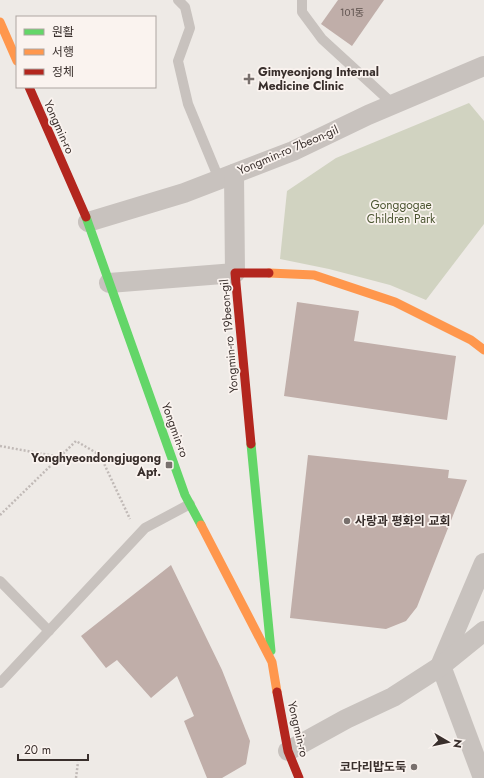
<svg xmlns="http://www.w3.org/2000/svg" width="484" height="778" font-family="Jost,'Noto Sans KR',sans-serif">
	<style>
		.green { fill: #d1d3c1 }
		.building { fill: #c0aea9 }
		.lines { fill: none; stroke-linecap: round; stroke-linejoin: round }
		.path { stroke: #c1bab7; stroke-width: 2.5; stroke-dasharray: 2 2; stroke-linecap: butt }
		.lane { stroke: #c8c2be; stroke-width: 10 }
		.street { stroke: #c8c2be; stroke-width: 20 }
		.fast { stroke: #63d668; stroke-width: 9 }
		.slow { stroke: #ff974d; stroke-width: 9 }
		.jam { stroke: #b3261e; stroke-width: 9 }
		.poi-dot { fill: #78706d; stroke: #faf3ef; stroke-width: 1.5 }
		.labels { text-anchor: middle; stroke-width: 3.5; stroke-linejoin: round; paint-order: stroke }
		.number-label { font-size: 10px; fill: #5b4f4b }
		.poi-label { font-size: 12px; font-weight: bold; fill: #392f2c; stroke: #faf3ef; text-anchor: start }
		.street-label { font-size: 12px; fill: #392f2c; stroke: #faf3ef }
		.park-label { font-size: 12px; fill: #4c5632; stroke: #faf3ef }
	</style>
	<rect width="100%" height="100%" fill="#eeeae6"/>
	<path class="green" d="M469,103L484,121V224L426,300L390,285L329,269L280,259L287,191L336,158Z"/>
	<g class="building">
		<path d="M338,0H384L352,46L321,24Z"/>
		<path d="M297,302L359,311L354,341L456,356L447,420L284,396Z"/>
		<path d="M308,455L449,470L448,478L467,480L417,607L406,621L386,629L290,618Z"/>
		<path d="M171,565L222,670L250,741L246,764L222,778H207L184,721L194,716L177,676L151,698L117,660L106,668L81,636Z"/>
	</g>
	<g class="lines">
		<g class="path">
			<path d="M0,446L60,457"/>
			<path d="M0,515L76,441L100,455L130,519"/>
			<path d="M76,778L78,762"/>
		</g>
		<g class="lane">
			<path d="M178,0L185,7L190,28L178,61L188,104L219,179"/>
			<path d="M302,0V12L322,39L393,104"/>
			<path d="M0,581L49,631"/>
			<path d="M0,683L145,528L190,504"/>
		</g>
		<g class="street">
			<path d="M88,222L184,193L293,151L368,115L484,66"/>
			<path d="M109,283L235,273L234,174"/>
			<path d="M441,664L484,563"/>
			<path d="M441,666L483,778"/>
			<path d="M288,751L346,719L393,697L441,666L484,631"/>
		</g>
		<g class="fast">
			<path d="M86,217L185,495L201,525"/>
			<path d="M251,444L271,651"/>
		</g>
		<g class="slow">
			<path d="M0,22L17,61"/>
			<path d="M269,273L314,275L395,302L471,340L484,350"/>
			<path d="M201,525L272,662L277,692"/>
		</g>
		<g class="jam">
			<path d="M29,87L86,217"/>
			<path d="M251,444L235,273H269"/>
			<path d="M277,692L288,751L299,778"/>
		</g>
	</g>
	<g class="poi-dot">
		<path d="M247 73h4v4h4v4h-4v4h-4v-4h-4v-4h4z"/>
		<rect x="165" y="461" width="8" height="8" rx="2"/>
		<circle cx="347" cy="521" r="4"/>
		<circle cx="414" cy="767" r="4"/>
	</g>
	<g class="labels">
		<g class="number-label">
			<text x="352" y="16">101동</text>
		</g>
		<g class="poi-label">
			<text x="258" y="76">Gimyeonjong Internal<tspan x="258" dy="14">Medicine Clinic</tspan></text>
			<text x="161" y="462" text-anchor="end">Yonghyeondongjugong<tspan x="161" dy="14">Apt.</tspan></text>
			<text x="355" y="525">사랑과 평화의 교회</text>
			<text x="406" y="771" text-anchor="end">코다리밥도둑</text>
		</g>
		<g class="street-label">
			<text transform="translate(59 127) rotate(66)" y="4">Yongmin-ro</text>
			<text transform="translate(288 150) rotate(-23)" y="4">Yongmin-ro 7beon-gil</text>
			<text transform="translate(229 336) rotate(-95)" y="4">Yongmin-ro 19beon-gil</text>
			<text transform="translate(175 430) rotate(70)" y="4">Yongmin-ro</text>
			<text transform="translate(298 729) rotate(77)" y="4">Yongmin-ro</text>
		</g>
		<g class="park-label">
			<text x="401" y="209">Gonggogae<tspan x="401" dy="14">Children Park</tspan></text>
		</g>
	</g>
	<rect x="16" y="16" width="140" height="72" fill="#faf3ef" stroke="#ada5a1"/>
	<rect x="24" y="29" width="20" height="6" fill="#63d668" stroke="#ada5a1"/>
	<text x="52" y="36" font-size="12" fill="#392f2c">원활</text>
	<rect x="24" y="49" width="20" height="6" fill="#ff974d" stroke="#ada5a1"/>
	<text x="52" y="56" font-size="12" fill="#392f2c">서행</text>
	<rect x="24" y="69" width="20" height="6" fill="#b3261e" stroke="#ada5a1"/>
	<text x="52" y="76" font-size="12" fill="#392f2c">정체</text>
	<g transform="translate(448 742) rotate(99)" stroke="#faf3ef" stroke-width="3" paint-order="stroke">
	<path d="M0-3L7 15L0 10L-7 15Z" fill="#392f2c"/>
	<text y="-6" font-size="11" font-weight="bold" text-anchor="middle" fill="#392f2c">N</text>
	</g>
	<path d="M18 754v6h70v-6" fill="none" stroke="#392f2c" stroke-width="2"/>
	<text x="24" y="754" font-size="12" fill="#392f2c" stroke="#faf3ef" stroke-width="3" paint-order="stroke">20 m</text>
</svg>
